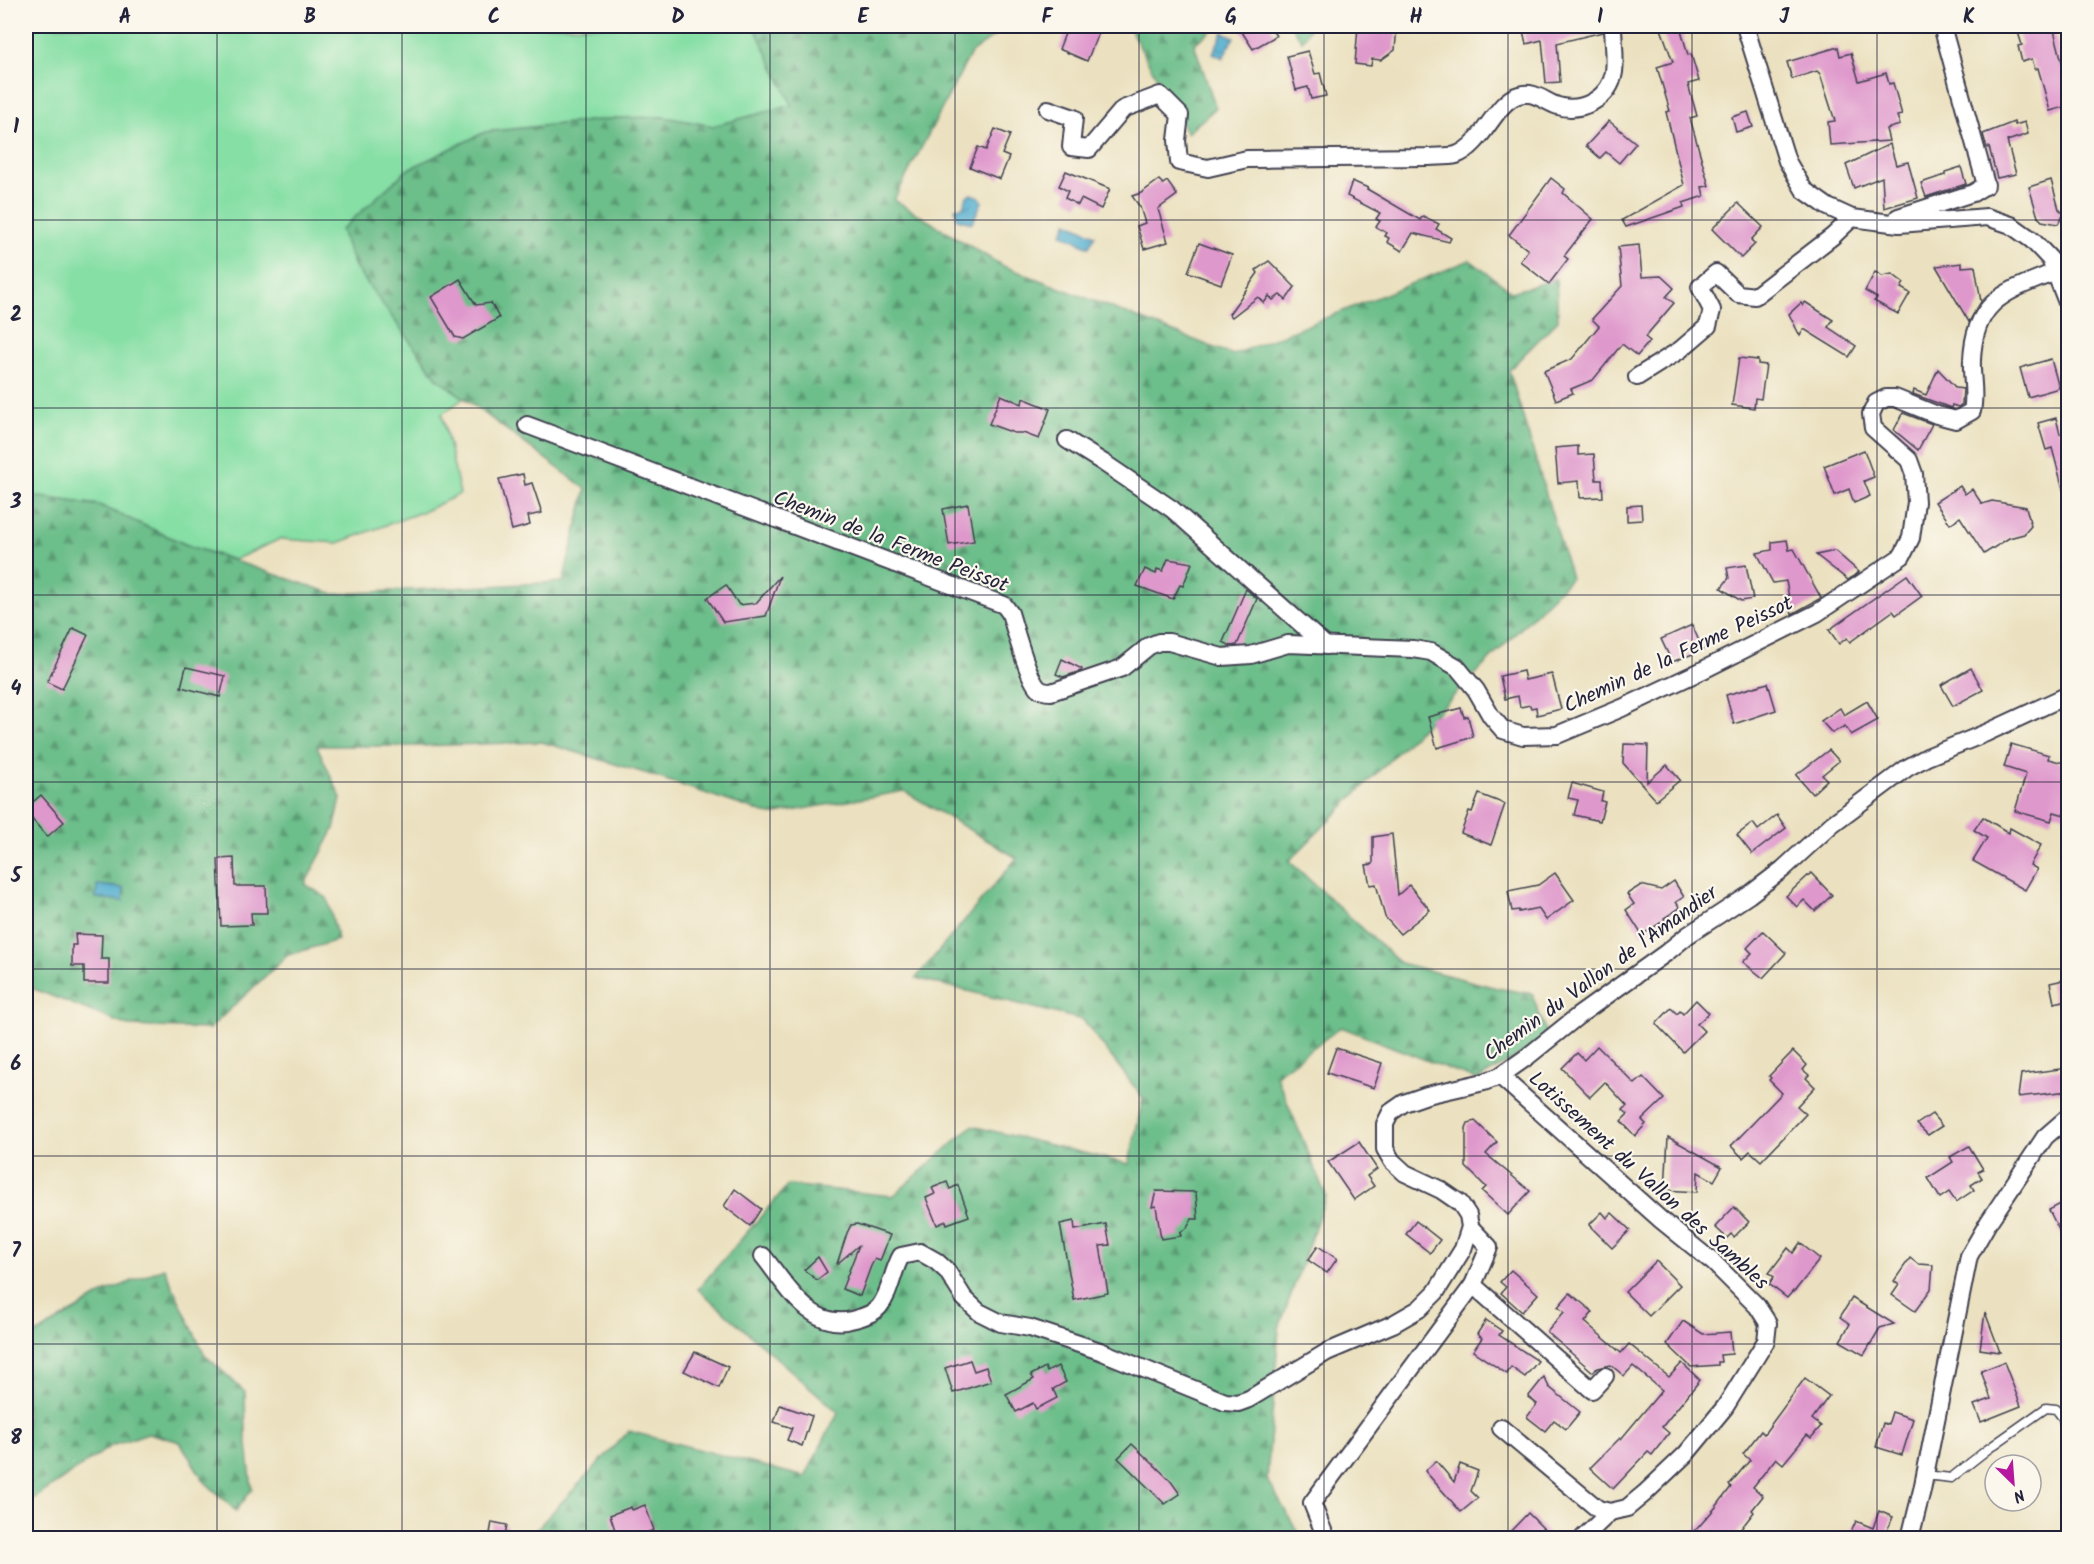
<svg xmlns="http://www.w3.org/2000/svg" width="2094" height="1564" font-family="Kalam,sans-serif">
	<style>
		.grass { fill: #86dfa5; stroke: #548070; stroke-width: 1.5 }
		.forest { fill: url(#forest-firs); stroke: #477062; stroke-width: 1.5 }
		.water { fill: url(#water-ripples); stroke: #3a6885; stroke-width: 1.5 }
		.building { fill: #df98cc }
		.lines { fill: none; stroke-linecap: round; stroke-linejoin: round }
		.lane-casing { stroke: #403f4f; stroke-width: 11 }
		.street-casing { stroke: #403f4f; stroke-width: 20 }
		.lane { stroke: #fff; stroke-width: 8 }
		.street { stroke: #fff; stroke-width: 16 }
		.grid { fill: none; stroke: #22223b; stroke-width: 1.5; stroke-opacity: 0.55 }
		.labels { text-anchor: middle; stroke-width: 4.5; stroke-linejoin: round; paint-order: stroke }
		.street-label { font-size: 21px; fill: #22223b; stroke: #fbf7ec }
		.neatline { fill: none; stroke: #22223b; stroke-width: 2 }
		.grid-label { font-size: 20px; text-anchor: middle; font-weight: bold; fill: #22223b }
	</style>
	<defs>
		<pattern id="forest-firs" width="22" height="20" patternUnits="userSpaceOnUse" patternTransform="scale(1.5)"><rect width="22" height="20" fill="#6cbe8a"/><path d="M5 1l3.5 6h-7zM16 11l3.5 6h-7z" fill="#589a72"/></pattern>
		<pattern id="water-ripples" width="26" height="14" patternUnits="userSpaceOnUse" patternTransform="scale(1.5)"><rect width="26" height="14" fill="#51adcf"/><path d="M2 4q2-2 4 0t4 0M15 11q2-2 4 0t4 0" fill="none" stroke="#438ca9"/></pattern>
	</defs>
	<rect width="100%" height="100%" fill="#fbf7ec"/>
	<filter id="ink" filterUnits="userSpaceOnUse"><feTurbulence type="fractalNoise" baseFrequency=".0167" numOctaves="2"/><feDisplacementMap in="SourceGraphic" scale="12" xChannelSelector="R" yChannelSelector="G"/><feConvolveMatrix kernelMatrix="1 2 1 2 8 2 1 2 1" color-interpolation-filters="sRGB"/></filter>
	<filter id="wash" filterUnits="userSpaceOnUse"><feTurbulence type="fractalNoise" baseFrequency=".008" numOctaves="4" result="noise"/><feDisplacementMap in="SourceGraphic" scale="24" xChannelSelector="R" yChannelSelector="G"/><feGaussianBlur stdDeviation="1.35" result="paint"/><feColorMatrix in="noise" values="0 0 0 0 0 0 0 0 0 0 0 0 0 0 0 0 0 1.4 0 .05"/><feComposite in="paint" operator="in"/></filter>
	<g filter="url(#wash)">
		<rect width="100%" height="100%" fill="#ebe1c0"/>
		<path class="grass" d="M26,26H754L793,105L713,126L664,117L619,118L485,132L437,378L464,398L442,414L460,494L427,510L338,543L280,539L234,560L187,545L99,505L26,495Z"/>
		<g class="forest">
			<path d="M754,26H1008L971,53L894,200L1001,265L1233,355L1470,260L1512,292L1556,279L1558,320L1509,370L1571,578L1289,861L1400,963L1497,988L1532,994L1548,1038L1477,1080L1341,1027L1276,1075L1326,1196L1279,1328L1267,1479L1301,1538H528L629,1431L805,1477L838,1412L698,1289L788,1185L893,1196L972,1126L1129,1164L1143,1098L1083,1020L916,978L1017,858L904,791L770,815L648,774L542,742L420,746H317L341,798L334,829L305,884L327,898L338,940L288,955L209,1029L128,1026L26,986V495L99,505L187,545L334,594L563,582L586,489L437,378L355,267L341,230L407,170L485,132L619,118L664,117L713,126L792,105Z"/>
			<path d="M1131,26H1218L1194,44L1216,108L1187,133L1130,29Z"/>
			<path d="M1291,26H1311L1302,41Z"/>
			<path d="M164,1268L204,1354L245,1392L246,1435L252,1489L236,1511L204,1481L180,1442L148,1433L111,1446L26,1504V1340L104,1293Z"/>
		</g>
		<g class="water">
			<path d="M1223,32L1234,37L1223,58L1213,53Z"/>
			<path d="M971,194L980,197L982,202L972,223L957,219L955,208L963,207L967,196Z"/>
			<path d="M1067,222L1095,235L1089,247L1062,234Z"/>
			<path d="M97,885L124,888L123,901L96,898Z"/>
		</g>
		<g id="blocks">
			<g class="building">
				<path d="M1068,26H1101L1087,61L1059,49Z"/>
				<path d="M1238,26H1270L1276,36L1253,49Z"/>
				<path d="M1358,26H1397L1395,50L1381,60L1372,59L1371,66L1355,64Z"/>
				<path d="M1522,26H1603V32L1557,43L1560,82L1546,83L1542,40L1526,44Z"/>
				<path d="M1660,26H1680L1688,55L1691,54L1699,81L1688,84L1697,116L1690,118L1709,186L1702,187L1704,196L1683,203L1684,207L1626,227L1622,220L1684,185L1666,112L1670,111L1657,67L1673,62Z"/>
				<path d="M2029,26H2053L2068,86V106L2050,111L2038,68L2035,69L2032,59L2022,62L2018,46L2022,45L2017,29Z"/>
				<path d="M1838,47L1840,56L1851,53L1859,81L1886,73L1889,84L1893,83L1902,115L1897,116L1900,125L1886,129L1889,141L1830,145L1828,122L1835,121L1820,74L1817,71L1792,79L1787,62Z"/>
				<path d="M1308,51L1315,74L1320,73L1326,96L1311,99L1308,87L1296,90L1287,56Z"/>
				<path d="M1748,112L1753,127L1736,132L1732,117Z"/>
				<path d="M1609,121L1636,143L1619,163L1606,152L1600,158L1586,146Z"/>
				<path d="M2014,122L2015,125L2025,122L2028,134L2007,141L2016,174L1997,178L1989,147L1987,148L1983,134Z"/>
				<path d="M995,129L1010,135L1002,154L1009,157L1000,179L970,167L978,147L986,150Z"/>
				<path d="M1890,144L1896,165L1908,162L1918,198L1884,208L1882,177L1854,188L1846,165Z"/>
				<path d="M1961,167L1966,184L1926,197L1921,183L1945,175V172Z"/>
				<path d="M1066,171L1110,189L1101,209L1081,199L1078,205L1065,198L1068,191L1059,186Z"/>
				<path d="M1551,178L1565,189L1563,193L1593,219L1564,256L1568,259L1549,284L1520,261L1528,250L1509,235Z"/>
				<path d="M1159,180L1163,184L1167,181L1177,195L1158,209L1168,242L1144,249L1137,226L1145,223L1140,207L1132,196L1141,193Z"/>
				<path d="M2051,180L2059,209L2064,214L2058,224L2042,221L2038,217L2029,187Z"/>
				<path d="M1352,181L1368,188L1367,189L1420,220L1423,216L1439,224L1436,229L1451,238L1449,242L1413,233L1402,251L1387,242L1389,238L1385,236L1387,233L1376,227L1380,221L1376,219L1380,213L1347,196Z"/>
				<path d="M1738,203L1763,227L1751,240L1755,244L1741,258L1712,229Z"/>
				<path d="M1199,243L1232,255L1221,284L1188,272Z"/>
				<path d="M1639,245L1642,277L1661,276L1674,288L1666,297L1674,303L1645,337L1650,341L1637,356L1622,344L1593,380L1571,389L1573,393L1556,400L1544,371L1572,359L1599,326L1592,319L1622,286L1618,247Z"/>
				<path d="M1269,261L1295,287L1286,300L1280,295L1273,300L1269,296L1264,303L1258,297L1232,317L1229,314L1258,273L1256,270Z"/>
				<path d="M1962,263V267L1975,266L1981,302L1969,322L1936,266Z"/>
				<path d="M1875,272L1882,276L1892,274L1904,283L1901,288L1910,293L1898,314L1874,301L1877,298L1865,291Z"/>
				<path d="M460,279L476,305L491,303L499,318L463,339L455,337L431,297Z"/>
				<path d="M1805,302L1833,320L1828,327L1856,346L1849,357L1804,329L1800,336L1789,314L1801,303L1803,306Z"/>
				<path d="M1739,358L1758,360V364L1766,365L1761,399L1755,398L1754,408L1732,405Z"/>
				<path d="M2051,359L2059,388L2028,397L2020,368Z"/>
				<path d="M1938,369L1956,388L1963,389L1962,404L1958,407L1952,405L1951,408L1913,394L1914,390L1926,395Z"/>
				<path d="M1001,395L1022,404L1023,398L1050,409L1039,439L1023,433H1014L989,424Z"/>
				<path d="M1903,413L1932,424L1918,450L1894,430Z"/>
				<path d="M2056,418L2060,434L2068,432V493H2064L2052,448L2046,450L2038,423Z"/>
				<path d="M1578,446V455L1594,454L1596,480H1602L1603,497L1580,498L1579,481L1558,483L1555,448Z"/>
				<path d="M1864,450L1874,477L1864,481L1870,496L1854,503L1849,489L1835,495L1824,466Z"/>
				<path d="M523,474L525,485L532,483L542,513L528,516L530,525L512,530L499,479Z"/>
				<path d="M1960,486L1965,494L1972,489L1982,504L1992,501L2026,507L2031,526L2024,534L2009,538L1984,554L1960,517L1950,524L1935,502Z"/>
				<path d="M968,504L974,541L949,545L943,509Z"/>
				<path d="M1641,505L1642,520L1627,521V506Z"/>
				<path d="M1787,540L1789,550L1794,549L1821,598L1792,614L1786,581L1773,583L1757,553L1772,550V542Z"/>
				<path d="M1835,551L1859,572L1848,580L1816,555Z"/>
				<path d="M1168,559L1192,563L1183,586L1180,585L1173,599L1137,586L1145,569L1156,574L1157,569L1163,571Z"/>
				<path d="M1746,565L1753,599L1741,601L1721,588L1729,578L1727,568Z"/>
				<path d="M1907,575L1922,596L1896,615L1893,611L1850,642L1847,638L1839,644L1829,630Z"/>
				<path d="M780,576L766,616L723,622L707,598L726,585L739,605L756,603Z"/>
				<path d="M1246,589L1257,599L1237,645L1231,646L1223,642Z"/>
				<path d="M1692,625L1703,650L1672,662L1661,639Z"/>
				<path d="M73,628L88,635L62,689L47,682Z"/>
				<path d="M1062,659L1082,669L1081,671L1063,677L1056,674Z"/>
				<path d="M186,667L225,676L220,697L181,687Z"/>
				<path d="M1971,668L1983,690L1953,706L1941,685Z"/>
				<path d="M1523,671L1525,680L1552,674L1561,709L1537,715L1536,707L1531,708L1530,705L1520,707L1518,696L1505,699L1500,676Z"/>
				<path d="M1768,683L1776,710L1734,724L1726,695Z"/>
				<path d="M1867,701L1878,720L1851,735L1845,726L1832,733L1821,721L1840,708L1844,715Z"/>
				<path d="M1461,708L1464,717L1468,716L1473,737L1437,748L1428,717Z"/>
				<path d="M1624,744L1648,745L1647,782L1667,765L1680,780L1656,800L1623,763Z"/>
				<path d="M2011,744L2049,755L2048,759L2068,764V816L2054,812L2051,821L2015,811L2026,774L2004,767Z"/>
				<path d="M1829,750L1839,761L1822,775L1827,780L1812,794L1796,775Z"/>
				<path d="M1572,783L1603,792L1601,801L1605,802L1600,821L1574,815L1578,800L1568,798Z"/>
				<path d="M1479,794L1505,804L1491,845L1461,833L1469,811L1472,812Z"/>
				<path d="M41,795L64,822L47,837L26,812V808Z"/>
				<path d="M1777,815L1786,828L1752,854L1737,835L1753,823L1758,830Z"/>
				<path d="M1983,817L2009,833L2010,828L2041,845L2030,865L2037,869L2025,890L1973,861L1987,838L1974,830Z"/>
				<path d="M1392,834L1398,895L1409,885L1430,910L1400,934L1385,917L1376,884L1370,885L1366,865L1373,864V837Z"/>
				<path d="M234,858L235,886H266L267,913H251L252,925L221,926L218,859Z"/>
				<path d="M1555,873L1574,900L1546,920L1538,908L1519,912V910L1512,911L1508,891L1538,885Z"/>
				<path d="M1811,873L1832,895L1815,911L1804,900L1797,907L1786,896Z"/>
				<path d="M1674,881L1684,897L1676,902L1680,908L1664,918L1665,920L1642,935L1626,910L1634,904L1627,894L1641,885L1661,890Z"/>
				<path d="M1763,931L1786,953L1763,978L1743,962L1752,953L1747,948Z"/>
				<path d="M75,934L102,935L101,959H109V983H84V966H72V945H76Z"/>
				<path d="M2068,979V1000L2054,1003L2050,983Z"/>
				<path d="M1696,1000L1709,1013L1697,1024L1704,1031L1683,1052L1656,1024L1671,1008L1677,1014L1680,1011L1683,1014Z"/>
				<path d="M1597,1046L1635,1084L1643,1077L1664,1099L1642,1120L1646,1124L1635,1136L1621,1121L1628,1114L1623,1110L1627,1106L1605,1082L1590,1097L1562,1068L1577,1053L1584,1060Z"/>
				<path d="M1336,1048L1382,1063L1374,1088L1327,1073Z"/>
				<path d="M1793,1051L1807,1065L1803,1070L1809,1075L1806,1078L1815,1087L1797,1106L1806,1114L1761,1161L1750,1151L1743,1158L1731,1146L1782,1093L1769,1080L1771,1078L1769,1076Z"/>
				<path d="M2068,1068V1091L2018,1097L2021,1074Z"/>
				<path d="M1932,1114L1942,1126L1928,1135L1917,1124Z"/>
				<path d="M1475,1121L1497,1142L1486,1154L1530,1191L1508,1215L1482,1191L1486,1187L1466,1167V1128L1468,1123Z"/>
				<path d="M1668,1137L1722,1167L1714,1181L1698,1172L1697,1192L1665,1190Z"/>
				<path d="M1359,1142L1377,1169L1367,1176L1374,1186L1354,1200L1328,1162Z"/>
				<path d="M1969,1146L1983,1169L1978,1172L1982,1178L1971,1185L1974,1190L1956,1202L1949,1192L1940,1198L1928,1178L1953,1162L1950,1157Z"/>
				<path d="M947,1182L950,1189L958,1185L969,1216L947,1224L946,1221L937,1225L926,1198L935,1194L932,1188Z"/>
				<path d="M735,1189L761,1209L750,1226L724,1206Z"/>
				<path d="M1156,1191L1196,1192L1198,1219H1192L1187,1228L1180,1232L1181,1236L1161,1239L1156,1206L1152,1207Z"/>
				<path d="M2068,1200V1248L2049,1210Z"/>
				<path d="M1734,1207L1749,1222L1734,1237L1731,1234L1727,1238L1715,1227Z"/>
				<path d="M1602,1212L1607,1218L1612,1213L1630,1230L1612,1248L1589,1225Z"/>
				<path d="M1074,1221L1075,1230L1106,1224L1110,1245L1100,1246L1108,1293L1074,1300L1060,1224Z"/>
				<path d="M1416,1221L1440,1240L1430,1253L1406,1234Z"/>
				<path d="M857,1224L890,1235L880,1261L875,1259L871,1266L860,1296L842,1289L859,1245L837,1264L847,1233L851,1225Z"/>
				<path d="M1800,1243L1820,1259L1794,1292L1793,1291L1787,1298L1769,1284L1774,1277L1769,1273L1788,1248L1793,1253Z"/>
				<path d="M1318,1246L1337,1259L1327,1273L1308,1260Z"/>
				<path d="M818,1257L827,1272L817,1280L804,1270Z"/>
				<path d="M1910,1258L1918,1264L1933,1265L1931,1289L1915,1311L1892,1295L1899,1285L1894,1281Z"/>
				<path d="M1656,1261L1680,1285L1649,1316L1625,1292Z"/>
				<path d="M1511,1270L1538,1294L1522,1312L1501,1293L1506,1287L1500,1282Z"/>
				<path d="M1570,1293L1593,1312L1585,1322L1621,1353L1629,1344L1669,1377L1682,1363L1700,1380L1662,1427L1669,1433L1652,1455L1648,1452L1613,1489L1590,1468L1620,1438L1621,1439L1662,1390L1633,1366L1624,1376L1611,1365L1597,1368L1593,1372L1547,1332L1564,1312L1558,1307Z"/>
				<path d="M1852,1298L1894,1324L1880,1328L1864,1355L1840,1341L1850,1324L1840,1317Z"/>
				<path d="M1985,1312L2000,1352L1980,1349Z"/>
				<path d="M1486,1320L1502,1331L1499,1335L1538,1361L1525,1377L1511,1367L1507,1374L1473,1351L1482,1338L1477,1334Z"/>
				<path d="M1683,1321L1703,1334L1730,1332L1732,1354L1720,1355L1721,1362H1718V1365L1691,1367L1667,1344Z"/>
				<path d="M695,1352L728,1367L719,1388L684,1371Z"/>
				<path d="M970,1360L974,1371L986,1367L991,1381L953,1393L945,1368Z"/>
				<path d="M2004,1362L2021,1406L1981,1422L1974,1405L1991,1399L1981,1371Z"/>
				<path d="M1058,1366L1066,1382L1053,1389L1057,1398L1036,1409L1033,1403L1016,1412L1006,1394L1034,1379L1031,1375L1045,1367L1047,1372Z"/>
				<path d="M1544,1377L1549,1387L1580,1412L1566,1429L1554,1420L1545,1431L1527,1417L1537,1404L1528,1397Z"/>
				<path d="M1805,1378L1829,1396L1812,1419L1821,1426L1811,1438L1807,1435L1783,1464L1776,1458L1753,1487L1763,1496L1752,1510L1754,1512L1733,1539H1688L1716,1507L1731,1487L1729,1485L1750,1460L1743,1454L1761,1431L1764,1434Z"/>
				<path d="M780,1405L812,1416L802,1446L787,1440L792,1428L774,1422Z"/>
				<path d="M1892,1412L1913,1419L1902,1455L1876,1447L1883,1423L1888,1425Z"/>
				<path d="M1132,1444L1170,1480L1180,1494L1165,1504L1118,1458Z"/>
				<path d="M1436,1461L1454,1482L1460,1464L1478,1471L1471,1491L1478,1498L1461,1512L1425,1471Z"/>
				<path d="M645,1505L654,1530L630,1539H618L610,1515L631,1507L632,1510Z"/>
				<path d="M1879,1511L1893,1517L1886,1533L1898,1539H1848L1856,1521L1873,1528Z"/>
				<path d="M1528,1513L1554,1539H1503Z"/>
				<path d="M492,1522L507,1525L504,1539H489Z"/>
			</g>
		</g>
	</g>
	<g filter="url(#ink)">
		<use href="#blocks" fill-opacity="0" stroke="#403f4f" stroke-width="1.5"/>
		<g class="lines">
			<defs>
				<path id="lane" d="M1925,1475L1951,1478L1988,1449L2046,1408L2056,1409L2063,1418L2068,1442"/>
				<g id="street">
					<path d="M1745,26L1787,161L1804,190L1828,207L1852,218L1899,224L1987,217L2011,225L2032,240L2050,259L2068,305"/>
					<path d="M1048,109L1074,118L1071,147L1089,149L1123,109L1160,95L1180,115L1177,140L1179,162L1208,168L1247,159L1428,157C1437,156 1448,157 1456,155C1484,145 1495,101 1519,95C1534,90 1545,102 1558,106C1582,113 1610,98 1614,72C1616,57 1613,40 1613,26"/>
					<path d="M1898,217L1973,193L1986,185L1942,26"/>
					<path d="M1637,377L1680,350L1708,326L1712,310L1700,287L1716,273L1738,294L1755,296L1833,236L1852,218"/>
					<path d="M527,425L1004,605L1010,613C1015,629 1028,678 1038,688C1041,691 1047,692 1051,692L1122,668L1149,646L1159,642H1169L1222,657L1251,655L1288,644L1413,649L1431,652L1457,667L1476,690L1491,716L1503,730L1523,736L1557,735L1622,708L1701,671L1817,613L1902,556L1911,538L1916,502L1914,474L1909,460L1873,428L1871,414L1876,403L1886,398H1895L1937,415L1956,420L1972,411C1976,393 1971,377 1972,360C1974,299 2008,291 2055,272"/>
					<path d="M1067,440L1104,463L1172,509L1326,646"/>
					<path d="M1500,1076L1661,1220L1714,1263L1757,1306L1768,1323L1766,1341L1725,1407L1686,1454L1645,1493L1627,1508L1610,1512L1598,1509L1501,1428"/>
					<path d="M1470,1227L1489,1247L1473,1285L1592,1390L1605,1376"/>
					<path d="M763,1256C786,1284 811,1333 855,1319C863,1317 874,1313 879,1307C891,1292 892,1272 901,1256L920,1252L936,1261L947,1271L964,1298L979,1312L1001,1323L1030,1328L1100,1351L1225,1402L1238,1403L1249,1399L1327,1352L1393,1324L1419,1309L1436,1292L1463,1249L1470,1227L1468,1215L1460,1203L1441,1190L1405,1173L1392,1161L1385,1149V1124L1391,1112L1404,1103L1427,1095L1484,1082L1500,1076L1527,1057L1578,1016L1666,953L1688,935L1749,895L1783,869L1832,824L1907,768L1927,757L1986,733L2068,695"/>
					<path d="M1326,1538L1312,1503L1473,1285"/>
					<path d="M1583,1538L1610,1512"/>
					<path d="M1910,1538L1922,1490L1969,1256L1988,1223L2045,1137L2068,1117"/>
				</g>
			</defs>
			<use href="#lane" class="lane-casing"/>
			<use href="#street" class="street-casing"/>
			<use href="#lane" class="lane"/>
			<use href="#street" class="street"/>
		</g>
	</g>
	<path class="grid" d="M217,26V1538M402,26V1538M586,26V1538M770,26V1538M955,26V1538M1139,26V1538M1324,26V1538M1508,26V1538M1692,26V1538M1877,26V1538M26,220H2068M26,408H2068M26,595H2068M26,782H2068M26,969H2068M26,1156H2068M26,1344H2068"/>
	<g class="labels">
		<g class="street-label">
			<text transform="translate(891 541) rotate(21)" y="7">Chemin de la Ferme Peissot</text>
			<text transform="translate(1678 654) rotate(-25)" y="7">Chemin de la Ferme Peissot</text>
			<text transform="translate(1600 973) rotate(-36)" y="7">Chemin du Vallon de l'Amandier</text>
			<text transform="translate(1649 1180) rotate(42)" y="7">Lotissement du Vallon des Sambles</text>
		</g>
	</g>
	<rect width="2094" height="1564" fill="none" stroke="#fbf7ec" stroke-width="66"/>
	<g transform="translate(2013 1483) rotate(155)"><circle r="28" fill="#fbf7ec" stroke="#a4a2a5" stroke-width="1.5"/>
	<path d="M0-4.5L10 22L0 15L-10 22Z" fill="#b5179e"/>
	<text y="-9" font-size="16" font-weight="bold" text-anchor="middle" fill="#22223b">N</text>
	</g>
	<rect x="33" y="33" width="2028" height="1498" class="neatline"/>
	<g class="grid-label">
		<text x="125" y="23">A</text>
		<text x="310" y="23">B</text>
		<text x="494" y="23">C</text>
		<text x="678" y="23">D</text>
		<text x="863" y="23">E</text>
		<text x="1047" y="23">F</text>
		<text x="1231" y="23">G</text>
		<text x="1416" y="23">H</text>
		<text x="1600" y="23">I</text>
		<text x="1784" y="23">J</text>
		<text x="1969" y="23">K</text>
		<text x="16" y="133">1</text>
		<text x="16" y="321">2</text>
		<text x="16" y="508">3</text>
		<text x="16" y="695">4</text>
		<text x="16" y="882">5</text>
		<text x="16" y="1070">6</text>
		<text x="16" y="1257">7</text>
		<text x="16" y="1444">8</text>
	</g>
</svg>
